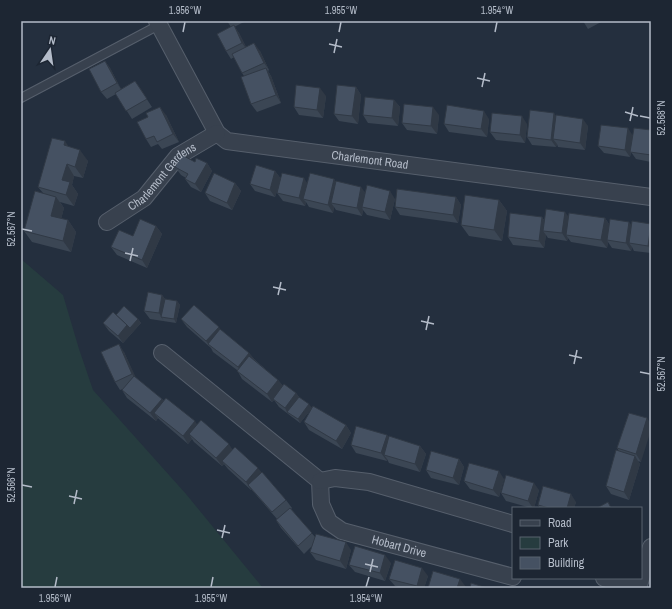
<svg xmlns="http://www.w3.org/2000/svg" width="672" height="609" font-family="'Archivo Narrow',sans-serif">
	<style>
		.green { fill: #263c3f }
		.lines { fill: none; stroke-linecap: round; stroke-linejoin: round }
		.service-casing { stroke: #565f6c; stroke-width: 10 }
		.minor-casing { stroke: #565f6c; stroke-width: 18 }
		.service { stroke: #38414e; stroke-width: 8 }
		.minor { stroke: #38414e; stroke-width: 16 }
		.wall { fill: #3b4654 }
		.shaded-wall { fill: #303945 }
		.building { fill: #455162; stroke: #303945 }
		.ticks { fill: none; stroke: #b4bcc9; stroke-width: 1.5 }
		.labels { text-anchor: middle; stroke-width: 4; stroke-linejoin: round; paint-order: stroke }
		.street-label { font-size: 12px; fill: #b4bcc9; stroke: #1d2633 }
		.neatline { fill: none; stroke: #b4bcc9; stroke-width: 1.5 }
		.ticks-label { font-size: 10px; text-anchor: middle; fill: #b4bcc9 }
	</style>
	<rect width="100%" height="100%" fill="#242f3e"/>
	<path class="green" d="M21,259L63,295L79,349L93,390L186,494L263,588H21Z"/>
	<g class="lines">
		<defs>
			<path id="service" d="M21,98L159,25"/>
			<g id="minor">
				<path id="s1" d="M157,21L217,133L227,141L651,197"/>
				<path id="s2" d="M107,222L144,198L178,156L217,133"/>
				<path id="s3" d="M162,353L320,481L321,504L329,522L342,531L513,577"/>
				<path d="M320,481L335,478L369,482L513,524"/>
				<path d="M604,578L638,588L651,547"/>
			</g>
		</defs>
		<use href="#service" class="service-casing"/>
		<use href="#minor" class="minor-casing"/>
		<use href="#service" class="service"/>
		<use href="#minor" class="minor"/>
	</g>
	<g class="wall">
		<path d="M227,21H246L234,27L239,33L246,47L260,51L269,70L268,71L271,76L281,103L257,112L251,104L244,76L242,73L234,57L231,59L226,51L231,27Z"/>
		<path d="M583,21H603L588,29Z"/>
		<path d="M105,61L110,68L121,89L135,81L152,107L132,119L116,94L107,99L101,92Z"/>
		<path d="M356,87L361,95L358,124L339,121L334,114Z"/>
		<path d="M326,96L323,118L299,115L294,107Z"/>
		<path d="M394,100L400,107L398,126L368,123L363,115Z"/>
		<path d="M166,115L179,142L162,149L158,144L151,147L146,139Z"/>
		<path d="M439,115L437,134L407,130L402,123Z"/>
		<path d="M556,116L588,126L585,150L558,147L557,144L556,147L532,145L527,137Z"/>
		<path d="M489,119L487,137L449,132L444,124Z"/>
		<path d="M527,124L525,143L496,140L490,132Z"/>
		<path d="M651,130V162L636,159L631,152L630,157L604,153L598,146Z"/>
		<path d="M68,146L88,161L83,178L74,176L72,185L78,194L74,206L60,202L64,208L61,219L68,220L76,232L71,252L32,242L24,231L43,193L38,187Z"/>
		<path d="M195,162L207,163L212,171L201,192L191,187L185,179L186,178L181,175L175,167Z"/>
		<path d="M275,171L281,179L308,183L334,179L336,182L365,192L395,199L390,220L367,215L363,210L362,216L336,210L334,207L333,213L309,207L306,202L305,206L283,201L277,193L280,183L275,197L255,191L250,184Z"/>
		<path d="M235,183L241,191L232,210L210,201L205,193Z"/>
		<path d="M456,197L461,205L458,223L400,215L395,207Z"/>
		<path d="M499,200L507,211L502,241L469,236L461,225Z"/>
		<path d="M542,217L544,220L605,218L609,224L632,225L651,224V253L634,251L632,247L631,251L612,248L608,242L607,248L571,242L568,238L567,241L548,238L546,235L544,248L513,245L508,237Z"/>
		<path d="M156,226L162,234L147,268L117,255L111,247Z"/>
		<path d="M162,295L165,299L177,301L180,305L176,323L150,319L144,311Z"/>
		<path d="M116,315L138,319L141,323L123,343L109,331L103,323Z"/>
		<path d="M181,319L221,330L249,353L255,360L278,380L283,386L296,393L299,397L312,408L300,423L279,407L274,400L272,402L242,379L237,370L213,352L211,348L187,327Z"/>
		<path d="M124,352L135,377L162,399L164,401L233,450L262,473L286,500L292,508L291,509L315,537L351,550L346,569L316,560L310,552L312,546L304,554L281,528L276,520L277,519L251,489V490L228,469L224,464L222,466L194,442L192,439L188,444L160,420L158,418L156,421L127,398L122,390L123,389L120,390L115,382Z"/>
		<path d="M629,413L641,462L638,461L640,464L629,500L611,494L606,486L619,451L617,448Z"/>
		<path d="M304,422L346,425L351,433L342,449L309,430Z"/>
		<path d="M387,435L389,438L420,446L426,454L420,472L389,463L387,459V461L356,453L351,445Z"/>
		<path d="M459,459L464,467L459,485L431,478L426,470Z"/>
		<path d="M504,479L499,497L470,489L464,481Z"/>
		<path d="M539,490L534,508H531L506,501L501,493Z"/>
		<path d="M576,502L574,508H540L538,505Z"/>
		<path d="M391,563L385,581L355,572L349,565Z"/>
		<path d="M428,576L424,588H401L395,586L389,579Z"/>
	</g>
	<g class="shaded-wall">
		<path d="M234,25L239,33L248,51L242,43Z"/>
		<path d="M254,43L260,51L269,70L264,63Z"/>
		<path d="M105,61L110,68L122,91L117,83Z"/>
		<path d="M266,68L271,76L281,103L276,95Z"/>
		<path d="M135,81L141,89L152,107L147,99Z"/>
		<path d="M356,87L361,95L358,124L352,116Z"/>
		<path d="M320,88L326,96L323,118L317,110Z"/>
		<path d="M394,100L400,107L398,126L392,118Z"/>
		<path d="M160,107L166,115L179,142L173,134Z"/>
		<path d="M433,107L439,115L437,134L431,126Z"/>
		<path d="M484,111L489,119L487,137L481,129Z"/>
		<path d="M554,113L559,121L553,139L557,144L556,147L551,140Z"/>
		<path d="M522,116L527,124L525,143L520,135Z"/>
		<path d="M583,119L588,126L585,150L580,143Z"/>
		<path d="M628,128L633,136L630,157L625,150Z"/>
		<path d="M65,141L73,153L64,145Z"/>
		<path d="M80,150L88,161L83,178L75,167Z"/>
		<path d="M207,163L212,171L201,192L195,184Z"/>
		<path d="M67,164L74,176L72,185L78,194L74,206L66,195L62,180Z"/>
		<path d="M275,171L281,179L275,197L270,190Z"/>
		<path d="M304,178L309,186L303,199L306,202L305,206L299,198Z"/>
		<path d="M334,179L340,187L331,203L334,207L333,213L328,205Z"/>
		<path d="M235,183L241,191L232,210L227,203Z"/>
		<path d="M361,187L367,195L362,207L363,210L362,216L357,208Z"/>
		<path d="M390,191L395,199L390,220L385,212Z"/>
		<path d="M56,197L64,208L59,227L51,216Z"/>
		<path d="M456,197L461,205L458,223L453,215Z"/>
		<path d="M499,200L507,211L502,241L494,230Z"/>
		<path d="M565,212L571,220L566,235L568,238L567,241L562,233Z"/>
		<path d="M542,217L547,225L543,231L546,235L544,248L539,241Z"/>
		<path d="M605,218L610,226L607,240L608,242L607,248L601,240Z"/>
		<path d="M68,220L76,232L71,252L63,241Z"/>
		<path d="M629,222L635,229L629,243L632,247L631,251L626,243Z"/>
		<path d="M156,226L162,234L147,268L142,260Z"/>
		<path d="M651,228V250L648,246Z"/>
		<path d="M162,295L168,303L161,317L164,321L159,313Z"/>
		<path d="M177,301L180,305L176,323L174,319Z"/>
		<path d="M138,319L141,323L123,343L118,336L127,325Z"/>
		<path d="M219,327L224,334L209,345L206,341Z"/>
		<path d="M119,344L124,352L138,382L132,374Z"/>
		<path d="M249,353L255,360L243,375L238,367Z"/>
		<path d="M278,380L284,387L272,402L267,394Z"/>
		<path d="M296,393L302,401L287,412L285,408Z"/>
		<path d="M162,399L168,407L154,413L158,418L156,421L150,413Z"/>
		<path d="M309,404L312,408L300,423L298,419Z"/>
		<path d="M647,418L651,424V430L641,462L636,454Z"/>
		<path d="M195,421L200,429L189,434L192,439L188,444L183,436Z"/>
		<path d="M346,425L351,433L342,449L336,441Z"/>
		<path d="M387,435L392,443L384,455L387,459V461L381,453Z"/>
		<path d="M229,444L234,452L222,461L224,464L222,466L216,458Z"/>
		<path d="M420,446L426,454L420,472L415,464Z"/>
		<path d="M635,456L640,464L629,500L624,492Z"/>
		<path d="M459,459L464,467L459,485L453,478Z"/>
		<path d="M258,468L264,475L248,485L251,489V490L246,482Z"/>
		<path d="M499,471L504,479L499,497L493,490Z"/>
		<path d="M534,483L539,490L534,508H533L528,501Z"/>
		<path d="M571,494L576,502L574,508H567Z"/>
		<path d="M346,542L351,550L346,569L340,561Z"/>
		<path d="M385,555L391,563L385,581L380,573Z"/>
		<path d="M422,568L428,576L424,588H418L417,586Z"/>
		<path d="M460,579L466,587L465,588H457Z"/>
	</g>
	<g class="building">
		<path d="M234,25L242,43L226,51L217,34Z"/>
		<path d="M254,43L264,63L242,73L232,54Z"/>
		<path d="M105,61L117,83L101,92L89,69Z"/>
		<path d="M266,68L276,95L251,104L241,77Z"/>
		<path d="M135,81L147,99L126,111L115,93Z"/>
		<path d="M296,85L320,88L317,110L294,107Z"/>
		<path d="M337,85L356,87L352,116L334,114Z"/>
		<path d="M365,97L394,100L392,118L363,115Z"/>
		<path d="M404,104L433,107L431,126L402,123Z"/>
		<path d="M447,105L484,111L481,129L444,124Z"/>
		<path d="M160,107L173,134L157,142L154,136L146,139L137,122L148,117L146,113Z"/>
		<path d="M530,110L554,113L551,140L527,137Z"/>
		<path d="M492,113L522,116L520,135L490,132Z"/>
		<path d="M556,115L583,119L580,143L553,139Z"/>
		<path d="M601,125L628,128L625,150L598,146Z"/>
		<path d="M634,128L651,130V155L630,152Z"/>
		<path d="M52,138L65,141L64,145L80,150L75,167L67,164L62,180L70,182L66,195L38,187Z"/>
		<path d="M182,155L195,162L196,158L207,163L195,184L185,179L188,174L175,167Z"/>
		<path d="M256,165L275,171L270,190L250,184Z"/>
		<path d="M214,173L235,183L227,203L205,193Z"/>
		<path d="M282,173L304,178L299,198L277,193Z"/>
		<path d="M310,173L334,179L328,205L303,199Z"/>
		<path d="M336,181L361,187L357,208L331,203Z"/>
		<path d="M367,185L390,191L385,212L362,207Z"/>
		<path d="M397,189L456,197L453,215L395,207Z"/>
		<path d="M35,191L56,197L51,216L68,220L63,241L24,231Z"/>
		<path d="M465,195L499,200L494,230L461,225Z"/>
		<path d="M546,209L565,212L562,233L543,231Z"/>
		<path d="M510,213L542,217L539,241L508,237Z"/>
		<path d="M569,213L605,218L601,240L566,235Z"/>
		<path d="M140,219L156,226L142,260L111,247L119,230L133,236Z"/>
		<path d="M610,219L629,222L626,243L607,240Z"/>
		<path d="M632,221L651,224L648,246L629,243Z"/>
		<path d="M148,292L162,295L159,313L144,311Z"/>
		<path d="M165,299L177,301L174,319L161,317Z"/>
		<path d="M194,305L219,327L206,341L181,319Z"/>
		<path d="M124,306L138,319L130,328L127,325L116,315Z"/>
		<path d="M113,312L127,325L118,336L103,323Z"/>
		<path d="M220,329L249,353L238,367L208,344Z"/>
		<path d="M119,344L132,374L115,382L101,352Z"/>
		<path d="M249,356L278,380L267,394L237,371Z"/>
		<path d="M134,376L162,399L150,413L122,390Z"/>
		<path d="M284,384L296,393L285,408L273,399Z"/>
		<path d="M299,397L309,404L298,419L287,412Z"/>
		<path d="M166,398L195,421L183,436L154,413Z"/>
		<path d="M313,406L346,425L336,441L304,422Z"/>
		<path d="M629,413L647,418L636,454L617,448Z"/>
		<path d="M201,420L229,444L216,458L189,434Z"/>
		<path d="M356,426L387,435L381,453L351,445Z"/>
		<path d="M389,436L420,446L415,464L384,455Z"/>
		<path d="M235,447L258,468L246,482L222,461Z"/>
		<path d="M616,450L635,456L624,492L606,486Z"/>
		<path d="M431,451L459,459L453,478L426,470Z"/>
		<path d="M469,463L499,471L493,490L464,481Z"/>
		<path d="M262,472L286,500L272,512L248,485Z"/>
		<path d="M506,475L534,483L528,501L501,493Z"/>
		<path d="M543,486L571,494L567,508H549L538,505Z"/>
		<path d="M608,502L611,508H597Z"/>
		<path d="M290,508L312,533L298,546L276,520Z"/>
		<path d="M316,534L346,542L340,561L310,552Z"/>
		<path d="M355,546L385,555L380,573L349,565Z"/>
		<path d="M395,560L422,568L417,586L389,579Z"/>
		<path d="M433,571L460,579L457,588H428Z"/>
		<path d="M471,583L487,588H470Z"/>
	</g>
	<path class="ticks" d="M183,32L185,22M339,32L341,22M495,32L497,22M329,44L342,47M334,53L337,39M477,78L490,81M482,87L485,73M625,112L638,116M640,116L650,118M630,121L633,107M22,229L32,231M125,253L138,256M130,261L133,248M273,287L286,290M278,295L281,282M421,321L434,324M426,330L429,316M569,355L582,358M574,364L577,350M640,372L650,374M22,485L32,487M69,496L82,499M74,504L77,490M217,530L230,533M222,538L225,525M365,564L378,567M370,572L373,559M55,587L57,577M211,587L213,577M366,587L369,577"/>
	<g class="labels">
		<g class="street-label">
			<text dy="4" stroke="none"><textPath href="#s1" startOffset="284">Charlemont Road</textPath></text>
			<text dy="4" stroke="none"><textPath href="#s2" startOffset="72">Charlemont Gardens</textPath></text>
			<text dy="4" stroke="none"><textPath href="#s3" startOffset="321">Hobart Drive</textPath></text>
		</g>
	</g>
	<rect width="672" height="609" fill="none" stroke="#1d2633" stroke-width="44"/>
	<rect x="512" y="507" width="130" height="72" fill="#1d2633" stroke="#59626f"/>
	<rect x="520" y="520" width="20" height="6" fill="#38414e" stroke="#59626f"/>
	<text x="548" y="527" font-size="12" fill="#b4bcc9">Road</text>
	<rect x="520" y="537" width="20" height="12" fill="#263c3f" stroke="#59626f"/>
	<text x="548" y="547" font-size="12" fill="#b4bcc9">Park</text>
	<rect x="520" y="557" width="20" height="12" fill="#455162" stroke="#59626f"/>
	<text x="548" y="567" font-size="12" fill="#b4bcc9">Building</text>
	<g transform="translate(50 50) rotate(13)" stroke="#1d2633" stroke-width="3" paint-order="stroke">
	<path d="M0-3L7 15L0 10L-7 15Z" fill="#b4bcc9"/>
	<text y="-6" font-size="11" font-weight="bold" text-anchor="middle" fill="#b4bcc9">N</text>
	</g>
	<rect x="22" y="22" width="628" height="565" class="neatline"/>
	<g class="ticks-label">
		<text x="185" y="14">1.956°W</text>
		<text x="341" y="14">1.955°W</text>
		<text x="497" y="14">1.954°W</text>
		<text transform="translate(661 118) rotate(-90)" y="4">52.568°N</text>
		<text transform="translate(11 229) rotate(-90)" y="4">52.567°N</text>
		<text transform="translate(661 374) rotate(-90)" y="4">52.567°N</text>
		<text transform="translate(11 485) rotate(-90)" y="4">52.566°N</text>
		<text x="55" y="602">1.956°W</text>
		<text x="211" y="602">1.955°W</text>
		<text x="366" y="602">1.954°W</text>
	</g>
</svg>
